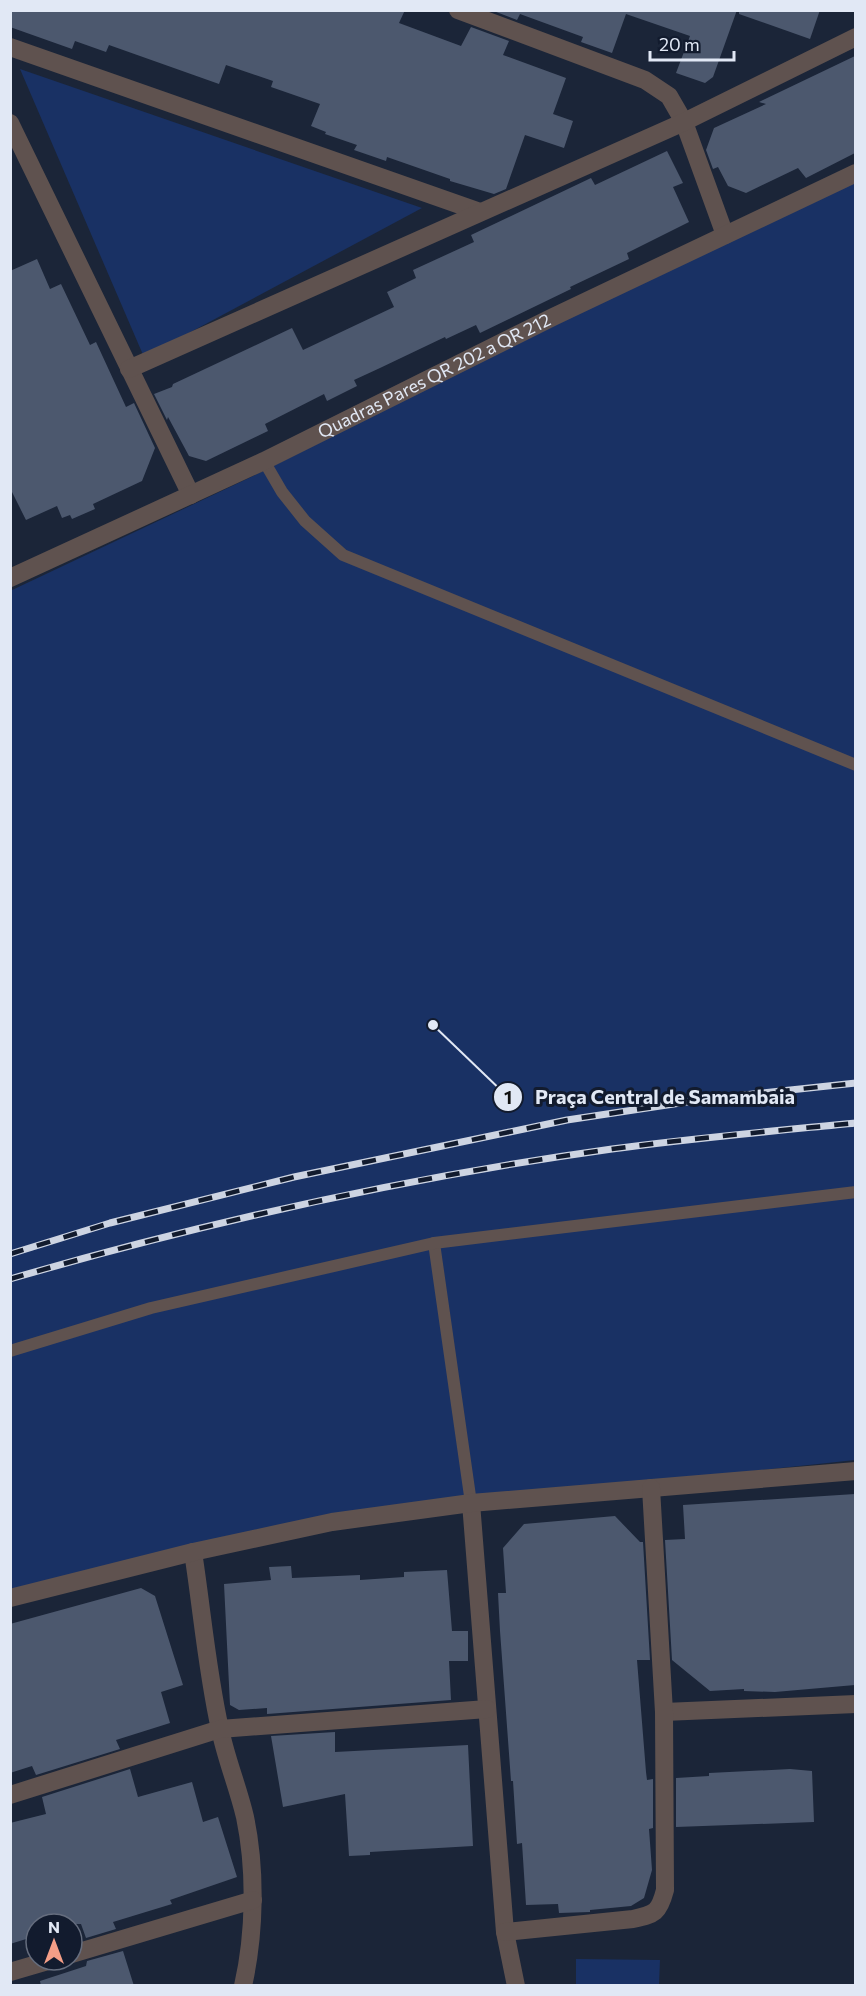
<svg xmlns="http://www.w3.org/2000/svg" width="866" height="1996" font-family="Commissioner,sans-serif">
	<style>
		.green { fill: #193164 }
		.building { fill: #4c586e }
		.lines { fill: none; stroke-linecap: round; stroke-linejoin: round }
		.service { stroke: #5f524f; stroke-width: 12 }
		.minor { stroke: #5f524f; stroke-width: 18 }
		.tertiary { stroke: #5f524f; stroke-width: 18 }
		.rail-casing { stroke: #cdd4e2; stroke-width: 7 }
		.rail { stroke: #121b2e; stroke-width: 4.5; stroke-dasharray: 14; stroke-linecap: butt }
		.labels { text-anchor: middle; stroke-width: 6; stroke-linejoin: round; paint-order: stroke }
		.street-label { font-size: 18px; fill: #e1e8f5; stroke: #121b2e }
		.leader { fill: none; stroke: #e1e8f5; stroke-width: 2 }
		.callout-dot { fill: #e1e8f5; stroke: #121b2e; stroke-width: 2 }
		.mark-label { font-size: 18px; text-anchor: middle; font-weight: bold; fill: #111 }
		.callout-label { font-size: 20px; text-anchor: middle; font-weight: bold; fill: #e1e8f5; stroke: #121b2e; stroke-width: 6; stroke-linejoin: round; paint-order: stroke }
	</style>
	<rect width="100%" height="100%" fill="#1b2538"/>
	<g class="green">
		<path d="M20,69L422,208L144,357Z"/>
		<path d="M855,171V1460L472,1501L11,1598L10,591L249,478Z"/>
		<path d="M576,1959L660,1960L659,1985H576Z"/>
	</g>
	<g class="building">
		<path d="M10,10H405L399,23L461,46L471,27L509,41L503,55L566,78L553,114L573,121L564,148L525,135L506,189L494,194L450,181V179L387,157L386,161L354,150L357,145L325,134L326,132L311,126L320,104L271,87L273,81L226,65L219,84L109,45L106,52L75,41L72,49L10,27Z"/>
		<path d="M491,10H737L713,77L705,83L676,73L690,36L626,14L612,53L581,42L583,37L520,14L517,20Z"/>
		<path d="M739,10H820L810,39L739,14Z"/>
		<path d="M855,56V153L806,178L798,168L746,193L728,186L718,167L713,169L706,150L714,128L766,104L759,102Z"/>
		<path d="M667,151L683,183L673,187L689,222L627,253L629,259L570,287L571,289L480,333L476,325L446,339L445,337L380,368L354,380L357,386L327,401L324,394L265,424L268,431L206,461L189,456L168,417L167,420L154,394L172,387L173,384L292,328L303,350L394,307L387,292L416,278L413,270L474,242L471,235L591,178L595,185Z"/>
		<path d="M37,259L50,289L61,284L90,345L96,342L126,407L134,403L155,448L142,481L93,504L95,509L72,519L70,515L62,518L57,506L26,520L10,488V271Z"/>
		<path d="M855,1494V1685L775,1692L744,1691V1689L710,1691L672,1660L665,1540L685,1539L683,1505Z"/>
		<path d="M615,1516L640,1542H643L650,1660H637L646,1772L647,1780L653,1779V1828L649,1829L652,1870L644,1898L631,1906L590,1910V1912L559,1913L558,1904L526,1905L522,1843L517,1844L513,1781H511L500,1631L498,1593H506L503,1548L524,1524Z"/>
		<path d="M291,1566L292,1578L360,1575V1580L404,1577V1572L447,1570L452,1631H468V1661H449L451,1700L267,1714V1708L239,1710L230,1705L224,1584L271,1580L269,1567Z"/>
		<path d="M141,1588L155,1596L183,1685L161,1692L170,1723L116,1740L120,1749L36,1775L32,1766L10,1773V1624Z"/>
		<path d="M335,1732V1752L468,1745L473,1846L370,1852V1855L349,1856L345,1794L283,1807L271,1736Z"/>
		<path d="M130,1769L138,1797L192,1782L203,1822L218,1817L237,1877L170,1900L172,1904L113,1922L116,1929L86,1938L81,1924H36V1936L10,1944V1823L46,1814L42,1797Z"/>
		<path d="M790,1769L812,1771L814,1822L676,1827V1778L709,1776V1773Z"/>
		<path d="M123,1951L134,1986H41L40,1981L86,1966L87,1961Z"/>
	</g>
	<g class="lines">
		<g class="service">
			<path d="M264,461L282,492L305,521L343,555L856,765"/>
			<path d="M434,1243L471,1503"/>
			<path d="M10,1351L151,1308L434,1243L856,1192"/>
		</g>
		<g class="minor">
			<path d="M458,10L645,80L669,96L684,122L725,235"/>
			<path d="M10,47L480,212"/>
			<path d="M10,123L191,495"/>
			<path d="M129,369L684,122L856,37"/>
			<path d="M471,1503L505,1932L516,1986"/>
			<path d="M193,1552C202,1610 207,1671 220,1729C226,1759 238,1787 245,1817C256,1870 255,1933 243,1986"/>
			<path d="M10,1598L193,1552L332,1522L471,1503L856,1471"/>
			<path d="M664,1712L856,1704"/>
			<path d="M10,1795L220,1729L487,1709"/>
			<path d="M505,1932L633,1919C655,1914 659,1913 665,1890L664,1712L651,1488"/>
			<path d="M72,1954L253,1900"/>
			<path d="M10,1972L51,1960"/>
		</g>
		<path class="tertiary" id="s1" d="M10,578L264,461L553,317L856,173"/>
		<defs>
			<g id="rail">
				<path d="M10,1254L110,1223L294,1177L567,1120L707,1099L856,1083"/>
				<path d="M10,1279C207,1222 409,1177 612,1149C693,1138 774,1131 856,1123"/>
			</g>
		</defs>
		<use href="#rail" class="rail-casing"/>
		<use href="#rail" class="rail"/>
	</g>
	<g class="labels">
		<g class="street-label">
			<text dy="6" stroke="none"><textPath href="#s1" startOffset="470">Quadras Pares QR 202 a QR 212</textPath></text>
		</g>
	</g>
	<path class="leader" d="M433 1025L508 1097"/>
	<g class="callout-dot">
		<circle cx="433" cy="1025" r="6"/>
		<circle cx="508" cy="1097" r="15"/>
	</g>
	<g class="mark-label">
		<text x="508" y="1104">1</text>
	</g>
	<g class="callout-label">
		<text x="665" y="1104">Praça Central de Samambaia</text>
	</g>
	<rect width="866" height="1996" fill="none" stroke="#e1e8f5" stroke-width="24"/>
	<g transform="translate(54 1942)"><circle r="28" fill="#121b2e" stroke="#656d7e" stroke-width="1.5"/>
	<path d="M0-4.5L10 22L0 15L-10 22Z" fill="#f49e87"/>
	<text y="-9" font-size="16" font-weight="bold" text-anchor="middle" fill="#e1e8f5">N</text>
	</g>
	<path d="M650 51v9h84v-9" fill="none" stroke="#e1e8f5" stroke-width="3"/>
	<text x="659" y="51" font-size="18" fill="#e1e8f5" stroke="#121b2e" stroke-width="4.5" paint-order="stroke">20 m</text>
</svg>
